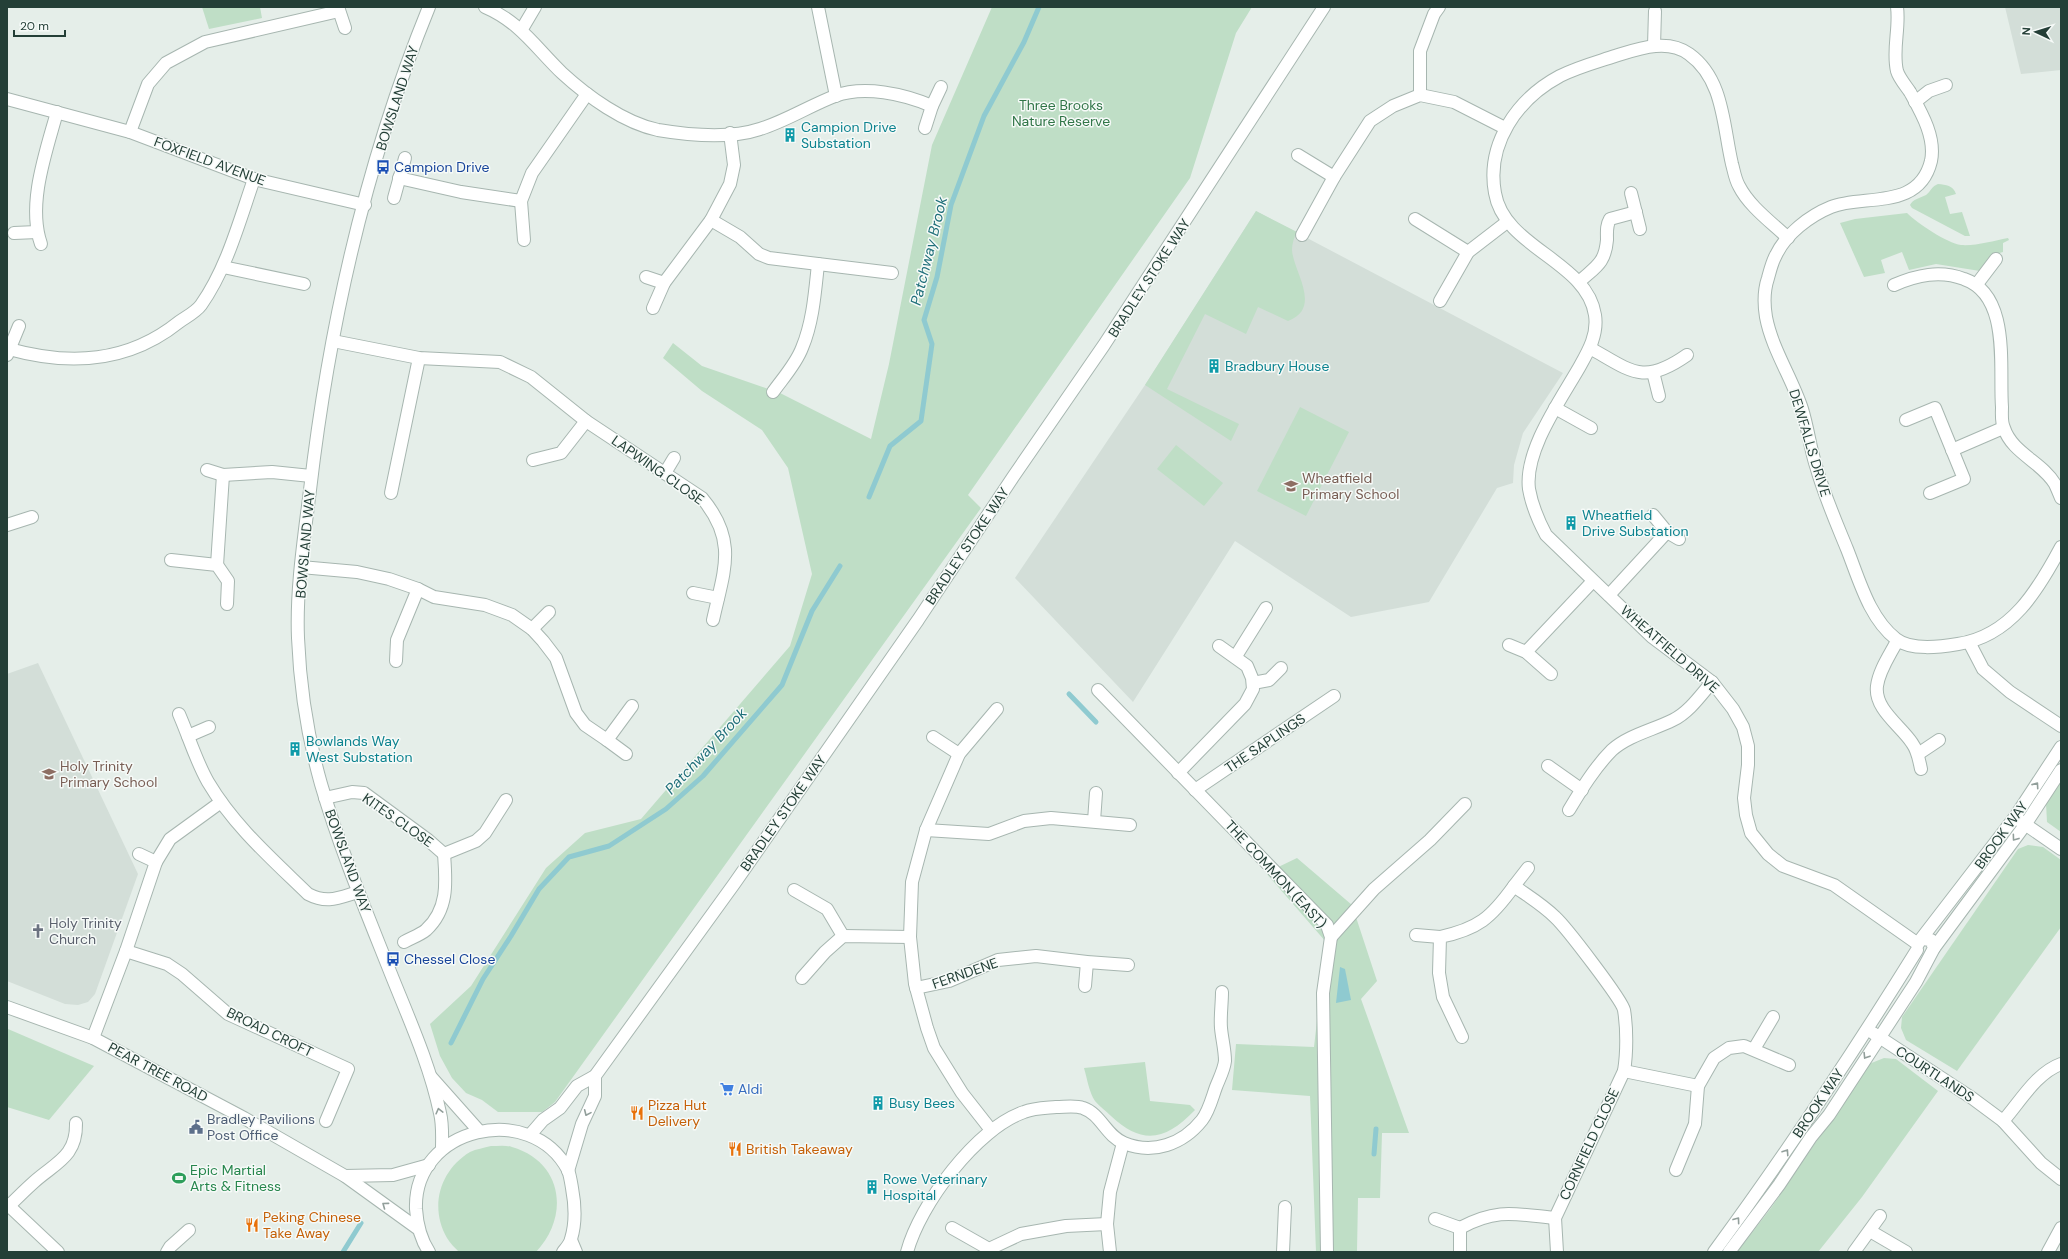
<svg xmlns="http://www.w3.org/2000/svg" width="2068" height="1259" font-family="'DM Sans',sans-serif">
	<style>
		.built { fill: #d3ded8 }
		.green { fill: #bfdec6 }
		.water { fill: #8fcad0 }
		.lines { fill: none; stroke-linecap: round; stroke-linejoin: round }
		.stream { stroke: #8fcad0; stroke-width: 5 }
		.minor-casing { stroke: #a7b6b0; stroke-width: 14 }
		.minor { stroke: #fff; stroke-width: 12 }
		.oneway { stroke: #929f9b }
		.labels { text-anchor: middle; stroke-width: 3; stroke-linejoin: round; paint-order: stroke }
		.street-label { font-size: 14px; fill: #243f37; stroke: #f6faf8 }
		.park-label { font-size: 14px; fill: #307547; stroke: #f6faf8 }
		.culture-label { font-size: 14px; fill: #0d838f; stroke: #f6faf8; text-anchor: start }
		.transit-label { font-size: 14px; fill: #164399; stroke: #f6faf8; text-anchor: start }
		.education-label { font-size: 14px; fill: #785e54; stroke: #f6faf8; text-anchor: start }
		.worship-label { font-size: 14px; fill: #5b616d; stroke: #f6faf8; text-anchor: start }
		.shop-label { font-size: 14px; fill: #366cbe; stroke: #f6faf8; text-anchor: start }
		.food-label { font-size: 14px; fill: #c56008; stroke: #f6faf8; text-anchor: start }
		.service-label { font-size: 14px; fill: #4e5e75; stroke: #f6faf8; text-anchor: start }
		.leisure-label { font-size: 14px; fill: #27864d; stroke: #f6faf8; text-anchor: start }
		.water-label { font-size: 15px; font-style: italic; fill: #20707a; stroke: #f6faf8 }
	</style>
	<rect width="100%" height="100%" fill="#e5eee9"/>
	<g class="built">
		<path d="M2005,7H2061V70L2021,74Z"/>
		<path d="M1256,211L1563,373L1523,433L1514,465L1513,483L1497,488L1429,602L1351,617L1235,541L1133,702L1015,578L1145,385Z"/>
		<path d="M38,663L138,874L95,994L88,1002L78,1005L65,1004L7,981V674Z"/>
	</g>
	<g class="green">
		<path d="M202,7H260L262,18L209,29Z"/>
		<path d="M992,7H1252L1236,33L1190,178L968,495L981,508L555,1102L542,1112H498L482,1100L466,1093L452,1078L440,1056L430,1024L471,986L546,868L585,833L641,819L790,646L812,574L788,468L762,430L702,391L663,358L673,343L702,366L780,393L871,439L889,364L932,145Z"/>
		<path d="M1938,184C1946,185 1953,185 1956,194L1945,197L1950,214L1962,212L1970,236H1965L1912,208L1910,205C1913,199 1920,198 1926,195C1931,191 1932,186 1938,184Z"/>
		<path d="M1256,211L1297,232C1294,237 1292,244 1292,250C1293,271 1323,308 1288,321L1258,307L1246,334L1205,314L1167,389L1239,424L1231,441L1145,385Z"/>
		<path d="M1907,213C1917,223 1947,243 1961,245C1976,246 1993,241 2008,238L2009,240L2003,243V252L1996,254L1980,271L1936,264L1909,270L1902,252L1881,260L1885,273L1864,277L1840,223L1855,219Z"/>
		<path d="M1300,407L1349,432L1306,516L1257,491Z"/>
		<path d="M1176,445L1223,483L1204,506L1157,469Z"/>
		<path d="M2061,781V832L2047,822L2046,803Z"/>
		<path d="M2028,845L2043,847L2061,860V927L1957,1071L1906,1040L1901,1028L1902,1017L2018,849Z"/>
		<path d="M1297,858L1352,905L1377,981L1361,999L1409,1133H1382L1380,1198H1358L1357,1251L1379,1252H1316L1310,1096L1232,1090L1236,1044L1314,1047L1326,942L1266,873Z"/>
		<path d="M8,1029L94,1066L49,1120L7,1107Z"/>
		<path d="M1884,1058L1896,1059L1938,1091L1862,1197L1818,1252H1737L1771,1208L1869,1064Z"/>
		<path d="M1145,1062L1150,1101L1190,1105L1195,1110C1166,1140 1143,1146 1111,1116C1106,1111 1099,1106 1095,1101C1089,1092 1087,1078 1084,1068Z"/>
		<path d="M491,1146C498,1146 506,1145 512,1147C563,1162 570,1216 536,1252H459C455,1248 450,1243 447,1238C429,1207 440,1170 470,1152C476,1149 484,1148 491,1146Z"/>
	</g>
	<path class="water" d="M1340,967L1345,969L1351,1000L1336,1003Z"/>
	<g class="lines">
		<g class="stream">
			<path d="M869,497L890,446L921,421L932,344L924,320L937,277L951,205L984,116L1024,42L1039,7"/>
			<path d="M1069,694L1096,722"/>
			<path d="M451,1043L483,979L511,936L539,889L569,857L609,846L666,809L703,776L782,685L812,611L840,566"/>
			<path d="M1374,1154L1376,1129"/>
			<path d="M343,1252L361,1223"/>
		</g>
		<defs>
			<g id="minor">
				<path d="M338,7L345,28"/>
				<path d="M429,7C367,159 329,327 310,490C304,539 296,589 298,638C300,686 308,738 321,784C340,849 366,911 391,974C409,1019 430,1065 440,1113C443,1125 442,1137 442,1149"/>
				<path d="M485,7C520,22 536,48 562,73C587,96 624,123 658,130C688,135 730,139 760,129C786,121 809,106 835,96C864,85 904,94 932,106"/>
				<path d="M818,7L836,96"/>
				<path d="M1897,7C1900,28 1892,50 1897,71C1899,78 1906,86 1910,92C1921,112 1936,137 1931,161C1919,211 1863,194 1831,207C1809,216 1786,234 1776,255C1772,262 1770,271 1768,278C1764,290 1764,305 1766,317C1772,349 1792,378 1802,409C1808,428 1810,448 1816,466C1824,495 1836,522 1847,549C1859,579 1869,618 1896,639C1911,651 1940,647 1958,644C2011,636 2038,590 2061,547"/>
				<path d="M522,29L535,7"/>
				<path d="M1654,46L1655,11"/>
				<path d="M1420,95V51L1434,14L1439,7"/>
				<path d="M7,99L130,132L254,179L365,205"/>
				<path d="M1915,102L1929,91L1946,85"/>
				<path d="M925,128L932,106L941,87"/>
				<path d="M130,132L148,84L166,63L205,42L339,11"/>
				<path d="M1298,155L1334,177"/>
				<path d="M399,178L461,192L521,201"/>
				<path d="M1631,193L1640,229"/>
				<path d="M394,198L405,158"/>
				<path d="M1415,219L1468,252"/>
				<path d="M711,220L740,237L759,254L769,258L892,273"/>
				<path d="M14,233L37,232"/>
				<path d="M1302,235L1334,177L1370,121L1393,106L1420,95L1454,102L1505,128"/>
				<path d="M1788,238C1771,222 1749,206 1739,186C1735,179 1734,171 1732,164C1723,126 1724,79 1689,54C1667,38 1638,49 1615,56C1597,62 1578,67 1560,76C1517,99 1486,144 1495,193C1504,248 1587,261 1595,315C1598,334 1589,350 1580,366C1562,398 1524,450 1529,489C1532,506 1538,520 1546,535L1652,637L1712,682L1733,709L1743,727L1748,746V765L1744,798L1746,815L1751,833L1768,854L1783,866L1834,885L1918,944"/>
				<path d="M524,240L521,201L532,173L587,94"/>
				<path d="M41,244C27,204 46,152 57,112"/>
				<path d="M223,267L304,284"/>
				<path d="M646,277L664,283"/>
				<path d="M1579,282C1595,267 1605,264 1607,240C1607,232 1606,226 1610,219L1636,212"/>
				<path d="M1977,284L1996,259"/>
				<path d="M1894,285C1917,275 1940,270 1964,279C2011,295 1999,368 2002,407C2002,413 2001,422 2004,428C2012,453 2042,462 2055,484C2057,488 2059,493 2061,498"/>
				<path d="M1440,301L1468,252L1507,222"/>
				<path d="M653,308L664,283L711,220L730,184L734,165L730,133"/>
				<path d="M333,341L419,358L500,362L531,377L586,421L702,498C738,541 724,570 713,620"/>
				<path d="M1590,348C1631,371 1643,386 1687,355"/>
				<path d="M9,349C70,366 128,363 179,322C186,317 196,312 201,305C227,268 239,222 254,179"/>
				<path d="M7,355L19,326"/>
				<path d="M1653,372L1659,396"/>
				<path d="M773,392C783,378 796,364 802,348C813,322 815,292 818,264"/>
				<path d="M1555,408L1591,428"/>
				<path d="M1906,420L1935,408L1964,479L1930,493"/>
				<path d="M1952,450L2003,428"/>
				<path d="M533,460L561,453L586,421"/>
				<path d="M207,470L223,475L272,472L311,476"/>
				<path d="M665,473L674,458"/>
				<path d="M391,493L419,358"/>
				<path d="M7,525L32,517"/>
				<path d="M1667,532L1679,539"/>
				<path d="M171,560L217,565L228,581L227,604"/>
				<path d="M217,565L223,475"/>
				<path d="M301,567L357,572L389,579L418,589L434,597L485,605L512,615L532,629L543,641L556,658L576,713L585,725L607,740L632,706"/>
				<path d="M693,593L718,598"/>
				<path d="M1609,595L1667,532L1653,515"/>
				<path d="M532,629L549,612"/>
				<path d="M1897,641C1890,655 1879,670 1877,686C1874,709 1901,726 1912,743C1918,751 1919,760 1921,769"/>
				<path d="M1969,642L1983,669L2010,692L2061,726"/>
				<path d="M1509,645L1526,652L1551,674"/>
				<path d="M1526,652L1593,581"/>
				<path d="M1236,656L1266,608"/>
				<path d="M396,661L397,640L418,589"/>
				<path d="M1253,683L1269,680L1281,668"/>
				<path d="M1098,690L1327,925L1331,937L1323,993L1327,1252"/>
				<path d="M179,714C189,737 196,761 208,782C234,826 272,859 308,894C327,904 338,898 358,892"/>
				<path d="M188,736L209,727"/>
				<path d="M933,737L959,754"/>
				<path d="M607,740L626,754"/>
				<path d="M1918,754L1939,740"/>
				<path d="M1548,766L1582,790"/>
				<path d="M1178,773L1245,704L1253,689L1252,678L1247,666L1219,646"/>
				<path d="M1195,790L1334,696"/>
				<path d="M325,798L352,792L364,793L428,840L444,854"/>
				<path d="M1569,810C1581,790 1595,767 1612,750C1629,735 1653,730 1673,720C1689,712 1700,696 1712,682"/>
				<path d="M2019,820L2061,849"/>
				<path d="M1094,821L1096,793"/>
				<path d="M926,830L989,834L1024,821L1051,818L1130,825"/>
				<path d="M444,854L476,841L485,833L506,800"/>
				<path d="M156,862L170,839L221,802"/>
				<path d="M1514,886L1528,868"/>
				<path d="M794,890L827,909L843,936"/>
				<path d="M1416,935L1440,937"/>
				<path d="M1331,937L1374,889L1430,840L1465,804"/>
				<path d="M404,942C411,938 420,935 426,930C449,909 446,881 444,854"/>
				<path d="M1918,943L2015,817L2061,747"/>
				<path d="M1934,948L2025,825L2061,770"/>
				<path d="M126,951L167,964L182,974L228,1014L348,1069L326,1121"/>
				<path d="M802,978L825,952L843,936L910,937"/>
				<path d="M1085,986L1087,962"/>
				<path d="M916,988L949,981L998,960L1036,956L1087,962L1128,965"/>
				<path d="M7,1007L93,1038L244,1118L345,1176L417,1228"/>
				<path d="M1873,1033L1972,1098L2003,1121L2041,1163L2061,1179"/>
				<path d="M1462,1037L1443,997L1439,973L1440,937C1478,929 1491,918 1514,886C1528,896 1543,905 1555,917C1566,927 1622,1000 1624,1010C1627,1028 1627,1053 1624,1071L1555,1218L1557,1252"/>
				<path d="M93,1038L126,951L156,862L139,854"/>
				<path d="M1754,1049L1773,1017"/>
				<path d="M1624,1071L1698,1086"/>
				<path d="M431,1077L479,1131"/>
				<path d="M2003,1121C2020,1102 2036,1073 2061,1064"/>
				<path d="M991,1130L962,1093L934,1048L927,1028L915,984L910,937L912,882L926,830L959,754L997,709"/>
				<path d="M530,1135L543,1120L560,1108L577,1086L595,1076L734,884L918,620L1013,477L1104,345L1324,7"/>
				<path d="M1676,1170L1695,1124L1698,1086L1714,1058L1729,1048L1744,1046L1789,1065"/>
				<path d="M568,1171L582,1124L595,1096V1076"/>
				<path d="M345,1176L393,1175L429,1165"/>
				<path d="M7,1204L58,1252"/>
				<path d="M9,1206C17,1198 25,1190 34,1182C55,1163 77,1157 76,1123"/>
				<path d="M1435,1219L1460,1228"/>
				<path d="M952,1228L989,1249L1021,1234L1066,1226L1107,1224"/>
				<path d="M1870,1231L1906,1252"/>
				<path d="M571,1240L576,1252"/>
				<path d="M167,1252L170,1247L189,1230"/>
				<path d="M429,1252C420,1238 417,1225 416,1209C413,1127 531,1100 568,1170C570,1175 571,1182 572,1188C575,1204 576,1223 571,1239C570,1244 566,1248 563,1252"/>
				<path d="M907,1252C920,1204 976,1129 1024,1112C1034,1108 1045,1108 1056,1107C1065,1107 1075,1105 1083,1108C1101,1114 1106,1136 1124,1143C1153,1155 1183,1144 1202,1120C1209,1111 1212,1098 1216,1087C1219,1079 1224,1070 1225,1061C1225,1050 1222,1039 1221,1028C1220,1017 1222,1004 1222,992"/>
				<path d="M1110,1252L1107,1224L1110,1192L1123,1143"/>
				<path d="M1283,1252L1285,1207"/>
				<path d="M1460,1252V1228C1497,1208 1515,1214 1555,1218"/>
				<path d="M1714,1252C1786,1154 1853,1053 1917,950"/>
				<path d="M1729,1252L1779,1185L1811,1137L1829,1115L1916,982L1934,948L1931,940L1922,939"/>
				<path d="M1854,1252L1880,1216"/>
				<path d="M2048,1252L2061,1228"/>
			</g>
		</defs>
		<use href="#minor" class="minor-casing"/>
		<use href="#minor" class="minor"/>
	</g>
	<defs><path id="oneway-chevron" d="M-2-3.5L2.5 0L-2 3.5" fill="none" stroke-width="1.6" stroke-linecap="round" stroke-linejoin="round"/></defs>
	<g class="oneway">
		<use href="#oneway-chevron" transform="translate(2036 785) rotate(-55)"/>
		<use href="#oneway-chevron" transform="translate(2015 838) rotate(126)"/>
		<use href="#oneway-chevron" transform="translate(1866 1056) rotate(122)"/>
		<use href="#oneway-chevron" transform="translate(439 1111) rotate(-104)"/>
		<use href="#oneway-chevron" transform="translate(587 1113) rotate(114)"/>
		<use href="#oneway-chevron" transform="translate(1786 1152) rotate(-56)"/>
		<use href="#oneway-chevron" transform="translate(385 1205) rotate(-144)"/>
		<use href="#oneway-chevron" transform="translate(1737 1220) rotate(-54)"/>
	</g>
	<defs>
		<symbol id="building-bare" viewBox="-9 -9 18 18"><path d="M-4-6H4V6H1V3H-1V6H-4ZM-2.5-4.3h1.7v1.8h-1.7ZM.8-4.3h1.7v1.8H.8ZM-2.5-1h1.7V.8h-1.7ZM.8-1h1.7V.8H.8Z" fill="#0f9aa8" stroke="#f6faf8" stroke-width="2.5" paint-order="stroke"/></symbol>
		<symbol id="bus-bare" viewBox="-9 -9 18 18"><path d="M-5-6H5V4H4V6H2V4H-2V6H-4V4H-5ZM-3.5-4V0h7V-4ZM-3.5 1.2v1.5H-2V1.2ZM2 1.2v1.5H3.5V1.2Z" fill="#1a4fb4" stroke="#f6faf8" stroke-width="2.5" paint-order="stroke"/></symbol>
		<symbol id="school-bare" viewBox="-9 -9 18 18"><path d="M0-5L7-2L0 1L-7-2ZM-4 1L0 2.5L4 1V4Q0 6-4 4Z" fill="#8d6e63" stroke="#f6faf8" stroke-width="2.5" paint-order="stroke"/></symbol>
		<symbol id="church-bare" viewBox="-9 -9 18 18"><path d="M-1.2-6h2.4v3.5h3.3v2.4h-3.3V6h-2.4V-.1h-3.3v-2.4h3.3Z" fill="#6b7280" stroke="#f6faf8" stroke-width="2.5" paint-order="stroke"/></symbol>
		<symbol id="supermarket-bare" viewBox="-9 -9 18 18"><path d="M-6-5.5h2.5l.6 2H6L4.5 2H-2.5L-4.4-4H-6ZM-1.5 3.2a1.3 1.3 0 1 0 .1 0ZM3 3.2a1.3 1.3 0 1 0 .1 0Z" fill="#3f7fe0" stroke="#f6faf8" stroke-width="2.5" paint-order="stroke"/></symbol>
		<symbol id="restaurant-bare" viewBox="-9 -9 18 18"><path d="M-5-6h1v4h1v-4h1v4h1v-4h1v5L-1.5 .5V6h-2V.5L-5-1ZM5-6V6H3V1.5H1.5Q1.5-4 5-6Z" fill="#e8710a" stroke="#f6faf8" stroke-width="2.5" paint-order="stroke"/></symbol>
		<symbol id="civic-bare" viewBox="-9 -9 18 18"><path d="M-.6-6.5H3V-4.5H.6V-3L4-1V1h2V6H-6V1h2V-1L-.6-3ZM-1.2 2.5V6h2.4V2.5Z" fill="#5c6f8a" stroke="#f6faf8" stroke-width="2.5" paint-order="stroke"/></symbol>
		<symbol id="stadium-bare" viewBox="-9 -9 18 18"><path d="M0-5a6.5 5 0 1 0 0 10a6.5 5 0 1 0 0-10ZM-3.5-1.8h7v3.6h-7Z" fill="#2e9e5b" stroke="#f6faf8" stroke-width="2.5" paint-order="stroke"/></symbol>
	</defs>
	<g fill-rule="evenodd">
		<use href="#building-bare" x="780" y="125" width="20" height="20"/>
		<use href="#bus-bare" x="373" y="157" width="20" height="20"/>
		<use href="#building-bare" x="1204" y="356" width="20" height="20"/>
		<use href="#school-bare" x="1281" y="476" width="20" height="20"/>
		<use href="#building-bare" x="1561" y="513" width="20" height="20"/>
		<use href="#building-bare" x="285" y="739" width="20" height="20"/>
		<use href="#school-bare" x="39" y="764" width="20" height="20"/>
		<use href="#church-bare" x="28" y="921" width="20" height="20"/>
		<use href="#bus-bare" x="383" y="949" width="20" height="20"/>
		<use href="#supermarket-bare" x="717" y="1079" width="20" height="20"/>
		<use href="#building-bare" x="868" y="1093" width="20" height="20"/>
		<use href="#restaurant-bare" x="627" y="1103" width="20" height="20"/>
		<use href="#civic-bare" x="186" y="1117" width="20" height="20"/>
		<use href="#restaurant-bare" x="725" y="1139" width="20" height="20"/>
		<use href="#stadium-bare" x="169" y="1168" width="20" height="20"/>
		<use href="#building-bare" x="862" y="1177" width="20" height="20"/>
		<use href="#restaurant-bare" x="242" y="1215" width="20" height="20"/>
	</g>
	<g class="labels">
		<g class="street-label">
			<text transform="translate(397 98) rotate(-72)" y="5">BOWSLAND WAY</text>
			<text transform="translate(210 161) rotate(20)" y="5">FOXFIELD AVENUE</text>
			<text transform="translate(1149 278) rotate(-57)" y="5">BRADLEY STOKE WAY</text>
			<text transform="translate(1810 443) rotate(73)" y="5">DEWFALLS DRIVE</text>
			<text transform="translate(658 470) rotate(35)" y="5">LAPWING CLOSE</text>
			<text transform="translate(305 544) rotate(-85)" y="5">BOWSLAND WAY</text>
			<text transform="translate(967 546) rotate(-56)" y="5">BRADLEY STOKE WAY</text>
			<text transform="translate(1670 649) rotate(41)" y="5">WHEATFIELD DRIVE</text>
			<text transform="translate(1265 743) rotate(-34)" y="5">THE SAPLINGS</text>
			<text transform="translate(783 813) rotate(-55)" y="5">BRADLEY STOKE WAY</text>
			<text transform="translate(398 820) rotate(35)" y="5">KITES CLOSE</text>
			<text transform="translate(2001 835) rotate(-54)" y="5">BROOK WAY</text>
			<text transform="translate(348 861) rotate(70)" y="5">BOWSLAND WAY</text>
			<text transform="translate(1276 874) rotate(47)" y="5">THE COMMON (EAST)</text>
			<text transform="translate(965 973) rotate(-19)" y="5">FERNDENE</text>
			<text transform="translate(270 1032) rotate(26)" y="5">BROAD CROFT</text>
			<text transform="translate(158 1072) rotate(28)" y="5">PEAR TREE ROAD</text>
			<text transform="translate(1935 1074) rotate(33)" y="5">COURTLANDS</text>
			<text transform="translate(1818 1103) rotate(-56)" y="5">BROOK WAY</text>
			<text transform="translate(1589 1144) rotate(-65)" y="5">CORNFIELD CLOSE</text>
		</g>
		<g class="park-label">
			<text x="1061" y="110">Three Brooks<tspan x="1061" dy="16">Nature Reserve</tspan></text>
		</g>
		<g class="culture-label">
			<text x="801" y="132">Campion Drive<tspan x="801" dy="16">Substation</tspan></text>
			<text x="1225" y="371">Bradbury House</text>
			<text x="1582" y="520">Wheatfield<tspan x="1582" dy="16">Drive Substation</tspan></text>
			<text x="306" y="746">Bowlands Way<tspan x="306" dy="16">West Substation</tspan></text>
			<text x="889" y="1108">Busy Bees</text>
			<text x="883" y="1184">Rowe Veterinary<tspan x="883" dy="16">Hospital</tspan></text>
		</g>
		<g class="transit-label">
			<text x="394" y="172">Campion Drive</text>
			<text x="404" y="964">Chessel Close</text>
		</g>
		<g class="education-label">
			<text x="1302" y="483">Wheatfield<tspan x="1302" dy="16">Primary School</tspan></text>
			<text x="60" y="771">Holy Trinity<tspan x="60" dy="16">Primary School</tspan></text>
		</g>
		<g class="worship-label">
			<text x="49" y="928">Holy Trinity<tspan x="49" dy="16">Church</tspan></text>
		</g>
		<g class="shop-label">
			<text x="738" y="1094">Aldi</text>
		</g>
		<g class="food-label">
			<text x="648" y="1110">Pizza Hut<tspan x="648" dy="16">Delivery</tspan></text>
			<text x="746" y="1154">British Takeaway</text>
			<text x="263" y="1222">Peking Chinese<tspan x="263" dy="16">Take Away</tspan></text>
		</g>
		<g class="service-label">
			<text x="207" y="1124">Bradley Pavilions<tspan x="207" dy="16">Post Office</tspan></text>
		</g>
		<g class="leisure-label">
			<text x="190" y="1175">Epic Martial<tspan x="190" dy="16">Arts &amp; Fitness</tspan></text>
		</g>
		<g class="water-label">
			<text transform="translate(929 251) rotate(-76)" y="5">Patchway Brook</text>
			<text transform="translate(706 751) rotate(-47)" y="5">Patchway Brook</text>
		</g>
	</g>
	<rect width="2068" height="1259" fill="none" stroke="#243f37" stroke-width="16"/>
	<g transform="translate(2036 32) rotate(274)" stroke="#f6faf8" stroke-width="3" paint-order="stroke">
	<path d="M0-3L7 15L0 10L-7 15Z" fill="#243f37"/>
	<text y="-6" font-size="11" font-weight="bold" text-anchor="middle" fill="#243f37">N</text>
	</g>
	<path d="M14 30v6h51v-6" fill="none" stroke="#243f37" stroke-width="2"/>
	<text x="20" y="30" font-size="12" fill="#243f37" stroke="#f6faf8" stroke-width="3" paint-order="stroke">20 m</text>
</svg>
